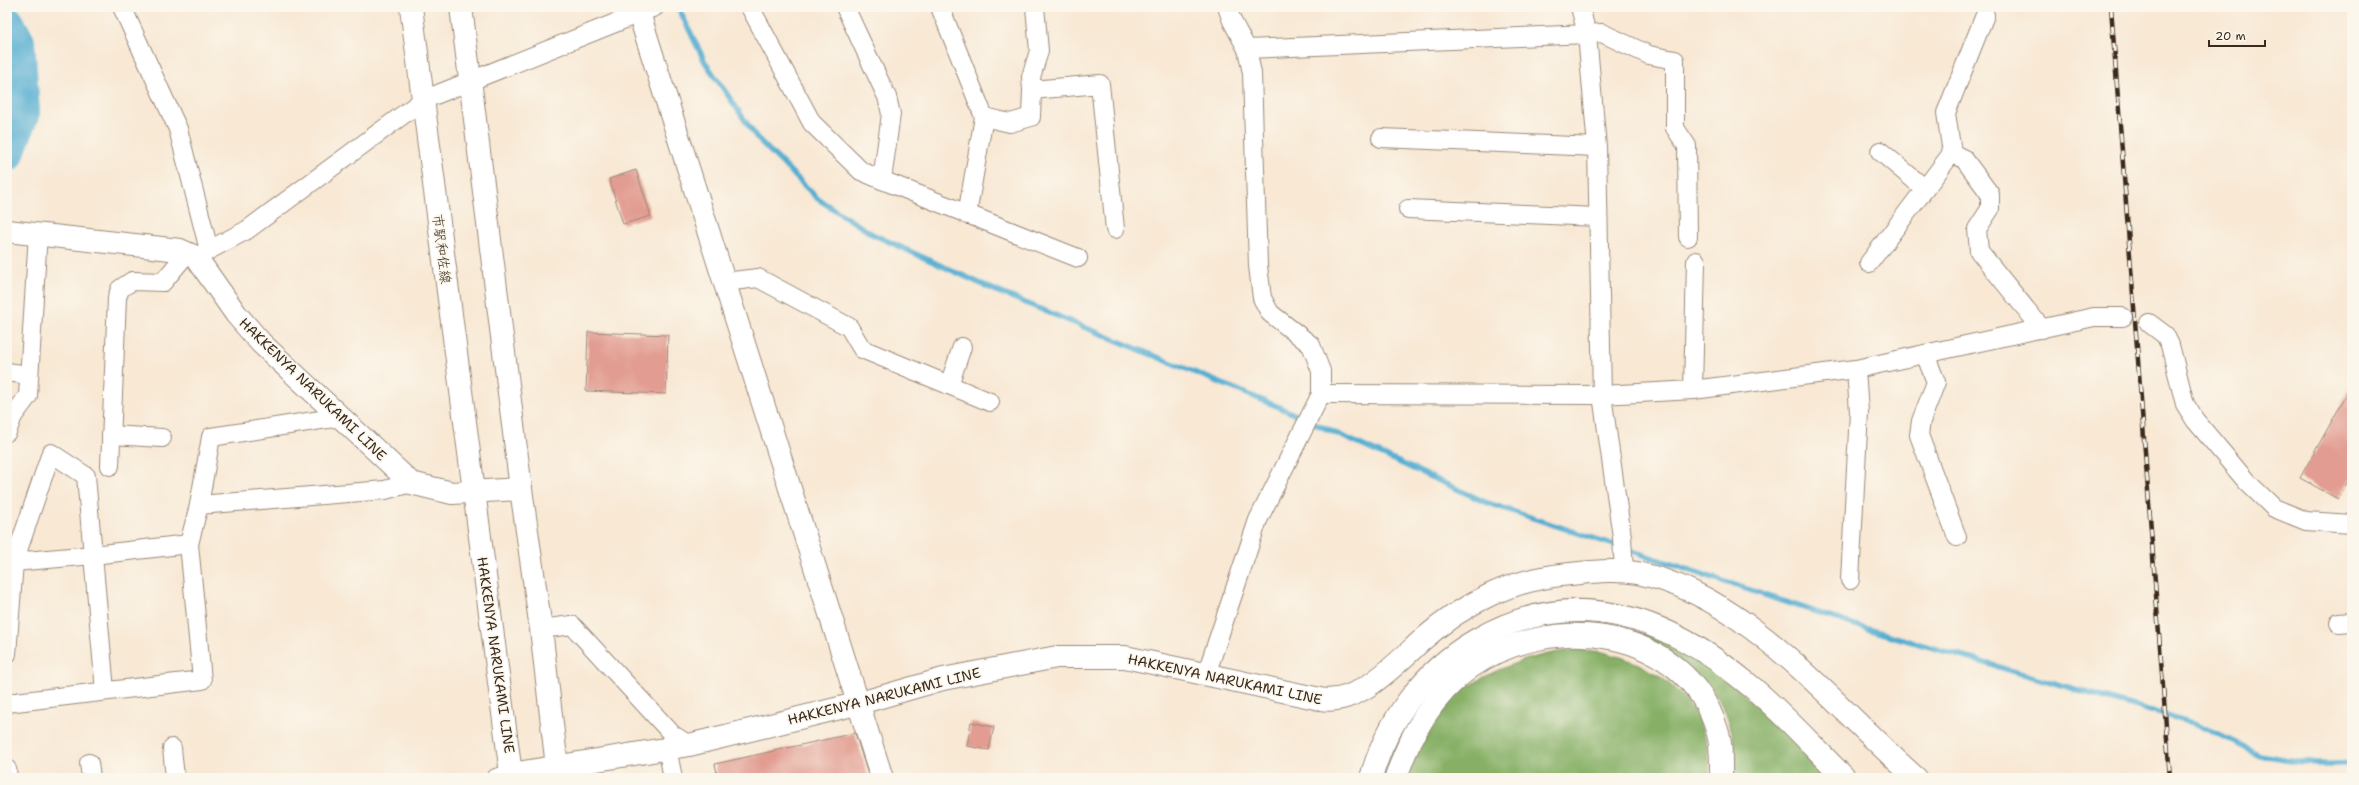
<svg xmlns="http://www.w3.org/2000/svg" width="2359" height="785" font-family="'Shantell Sans','Klee One',sans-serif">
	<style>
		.forest { fill: #87b066; stroke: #616d42 }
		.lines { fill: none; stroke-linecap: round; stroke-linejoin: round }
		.stream { stroke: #54aed2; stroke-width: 5.5 }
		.river { stroke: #54aed2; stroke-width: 34 }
		.building { fill: #e29c91 }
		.minor-casing { stroke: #9a8979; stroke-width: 20 }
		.tertiary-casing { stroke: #9a8979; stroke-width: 24 }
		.secondary-casing { stroke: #9a8979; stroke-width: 24 }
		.motorway-casing { stroke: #9a8979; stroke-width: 24 }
		.minor { stroke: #fff; stroke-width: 18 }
		.tertiary { stroke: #fff; stroke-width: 22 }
		.secondary { stroke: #fff; stroke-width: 22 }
		.motorway { stroke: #fff; stroke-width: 22 }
		.rail-casing { stroke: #3b2a1e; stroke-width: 4.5 }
		.rail { stroke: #fbf7ec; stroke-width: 3; stroke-dasharray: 9; stroke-linecap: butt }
		.labels { text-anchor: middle; stroke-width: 3.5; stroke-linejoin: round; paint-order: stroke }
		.street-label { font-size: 14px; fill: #3b2a1e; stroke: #fbf7ec }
	</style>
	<rect width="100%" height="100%" fill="#fbf7ec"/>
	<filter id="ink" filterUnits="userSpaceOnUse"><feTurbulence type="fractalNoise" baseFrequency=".025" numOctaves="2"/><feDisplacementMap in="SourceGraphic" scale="8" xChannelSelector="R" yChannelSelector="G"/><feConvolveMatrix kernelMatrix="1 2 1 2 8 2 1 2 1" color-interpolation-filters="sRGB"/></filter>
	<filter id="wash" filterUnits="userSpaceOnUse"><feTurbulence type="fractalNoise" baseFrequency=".012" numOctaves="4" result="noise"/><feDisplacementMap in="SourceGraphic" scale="16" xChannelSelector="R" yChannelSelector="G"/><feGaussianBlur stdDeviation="0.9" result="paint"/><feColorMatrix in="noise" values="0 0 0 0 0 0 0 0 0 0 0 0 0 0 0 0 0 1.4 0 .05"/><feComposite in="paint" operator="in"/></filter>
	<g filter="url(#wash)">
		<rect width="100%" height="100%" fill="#f8e8d4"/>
		<g class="forest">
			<path d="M1600,625C1614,627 1628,629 1642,633C1711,653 1779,726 1827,778H1734C1744,686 1675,649 1600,625Z"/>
			<path d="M1574,650C1586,651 1599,650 1610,654C1669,669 1714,715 1709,778H1407C1418,752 1429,727 1447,706C1475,673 1532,654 1574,650Z"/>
		</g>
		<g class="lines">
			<path class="stream" d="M678,7L705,62L757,138L818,199L872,234L999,292L1279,407L1485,502L1864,628L2196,724L2260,755L2315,764H2352"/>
			<path class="river" d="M7,22L18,42L23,112L7,155"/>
		</g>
		<g id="blocks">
			<g class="building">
				<path d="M636,170L651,216L623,224L609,179Z"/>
				<path d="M588,332L668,335L666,394L586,391Z"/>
				<path d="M2352,385V474L2338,499L2300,478Z"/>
				<path d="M971,722L994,727L989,750L967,746Z"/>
				<path d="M855,733L869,778H718L715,764Z"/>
			</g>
		</g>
	</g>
	<g filter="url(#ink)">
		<use href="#blocks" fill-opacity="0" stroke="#9a8979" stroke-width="1"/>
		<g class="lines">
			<defs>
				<g id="minor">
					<path d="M122,7L178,129L209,250"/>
					<path d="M750,7L812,123L861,171L882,180L891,114L887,97L845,7"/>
					<path d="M940,7L984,117"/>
					<path d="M1035,7L1039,51L1031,77L1032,90L1100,84L1115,229"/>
					<path d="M1227,7L1232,21L1247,49L1587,34L1597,147L1602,395L1622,537L1624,572"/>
					<path d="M1580,7L1587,34L1602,33L1649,55L1675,60V128L1687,146L1688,237"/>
					<path d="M1381,138L1597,147"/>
					<path d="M1880,151L1925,189"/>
					<path d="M1952,153L1964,159L1990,194V209L1977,229L1979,251L2042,329"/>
					<path d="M882,180L1078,258"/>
					<path d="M1408,209L1598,217"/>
					<path d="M967,215L984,117L1010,123L1031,117L1032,90"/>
					<path d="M196,257L247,230L423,100L655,7"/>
					<path d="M1869,263L1952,153L1946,113L1985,15"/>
					<path d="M724,282L758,278L849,327L862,349L990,402"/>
					<path d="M2149,323L2165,335L2170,345L2185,404L2195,420L2247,482L2274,508L2306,521L2352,524"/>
					<path d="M1925,354L1936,382L1921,421L1919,435L1957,537"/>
					<path d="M7,372L29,375"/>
					<path d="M949,385L962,347"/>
					<path d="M1693,390L1696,261"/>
					<path d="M1321,394L1602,395L1693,390L1856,369L2094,317H2123"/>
					<path d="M7,432L13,416L28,396L38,233"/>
					<path d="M111,435L162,438"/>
					<path d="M110,466L117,298L120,289L132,281L163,282L187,253"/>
					<path d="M199,505L385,490L411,483"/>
					<path d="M14,562L93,555L189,544L199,505L211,437L340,417"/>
					<path d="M1850,580L1859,412L1856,369"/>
					<path d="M2339,623L2352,622"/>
					<path d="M541,629L572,625L673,735L689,745"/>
					<path d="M7,654L14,562L51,453L86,476L105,691"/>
					<path d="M1206,675L1258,520L1321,394V371L1311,345L1270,313L1262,298L1258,266L1252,73L1247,49"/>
					<path d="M7,703L202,680L189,544"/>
					<path d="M172,748L175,778"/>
					<path d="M667,748L673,778"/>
					<path d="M89,763L91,778"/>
					<path d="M7,769L8,778"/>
					<path d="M496,778L511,774"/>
				</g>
				<g id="tertiary">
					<path d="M411,7L474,491"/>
					<path d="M461,7L521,489"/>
					<path d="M637,7L882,778"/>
				</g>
				<g id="secondary">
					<path d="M7,231L180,250L196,257L236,314L261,343L411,483L452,493L521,489L541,629L557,767"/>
					<path d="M474,491L511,774L689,745L860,703L943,679L1057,657H1125L1320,699C1357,706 1396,664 1421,641C1464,603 1511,579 1570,574C1592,572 1615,569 1637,573C1748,595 1834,707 1916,778"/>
				</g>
				<g id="motorway">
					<path d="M1371,778C1387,720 1424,670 1476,640C1574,583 1666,616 1748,684C1783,712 1813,747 1845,778"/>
					<path d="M1396,778C1409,736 1434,693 1471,667C1552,611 1685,626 1717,730C1722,745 1721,762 1721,778"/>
				</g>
			</defs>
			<use href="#minor" class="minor-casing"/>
			<use href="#tertiary" class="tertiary-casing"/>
			<use href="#secondary" class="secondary-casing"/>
			<use href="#motorway" class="motorway-casing"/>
			<use href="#minor" class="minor"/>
			<use href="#tertiary" class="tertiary"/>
			<use href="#secondary" class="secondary"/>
			<use href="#motorway" class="motorway"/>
			<defs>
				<path id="rail" d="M2111,7L2170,778"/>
			</defs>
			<use href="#rail" class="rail-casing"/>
			<use href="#rail" class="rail"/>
		</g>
	</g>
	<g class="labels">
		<g class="street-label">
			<text transform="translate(442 249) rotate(83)" y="5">市駅和佐線</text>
			<text transform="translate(313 389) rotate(44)" y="5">HAKKENYA NARUKAMI LINE</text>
			<text transform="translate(496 655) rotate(82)" y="5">HAKKENYA NARUKAMI LINE</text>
			<text transform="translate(1225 679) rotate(12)" y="5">HAKKENYA NARUKAMI LINE</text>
			<text transform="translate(884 696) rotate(-14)" y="5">HAKKENYA NARUKAMI LINE</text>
		</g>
	</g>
	<rect width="2359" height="785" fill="none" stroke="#fbf7ec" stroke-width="24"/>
	<path d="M2209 40v6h56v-6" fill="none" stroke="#3b2a1e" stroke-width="2"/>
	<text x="2215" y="40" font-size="12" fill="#3b2a1e" stroke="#fbf7ec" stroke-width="3" paint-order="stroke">20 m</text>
</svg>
